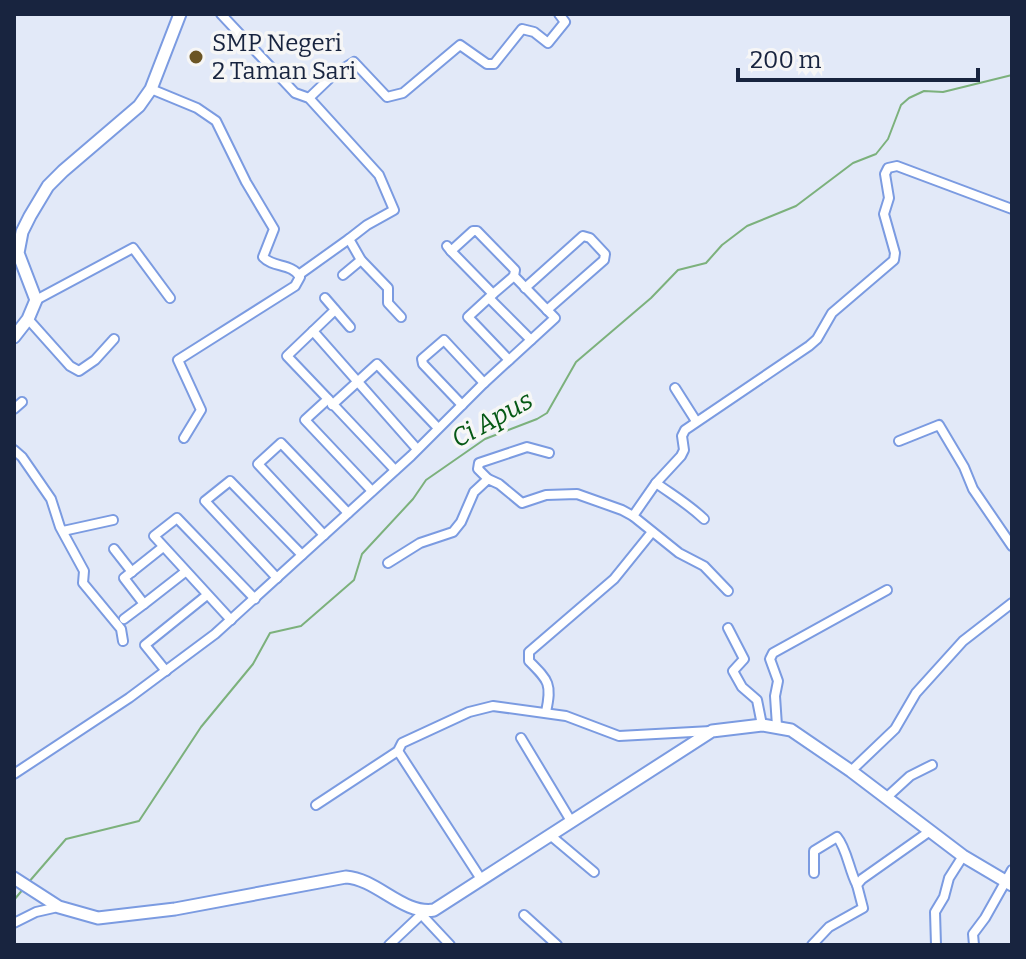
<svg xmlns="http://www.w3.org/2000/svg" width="1026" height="959" font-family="Bitter,serif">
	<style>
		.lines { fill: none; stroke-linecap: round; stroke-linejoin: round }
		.stream { stroke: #7cb17c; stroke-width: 2 }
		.street-casing { stroke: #7b9be1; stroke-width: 12 }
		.secondary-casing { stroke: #7b9be1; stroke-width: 15 }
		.street { stroke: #fff; stroke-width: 8 }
		.secondary { stroke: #fff; stroke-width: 11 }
		.poi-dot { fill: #6b5525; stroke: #f6f6f6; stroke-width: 3 }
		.labels { text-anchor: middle; stroke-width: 7; stroke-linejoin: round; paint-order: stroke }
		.poi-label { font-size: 24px; fill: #18243f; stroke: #f6f6f6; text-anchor: start }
		.water-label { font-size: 26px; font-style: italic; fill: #055814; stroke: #f6f6f6 }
	</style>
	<rect width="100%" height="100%" fill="#e2e9f8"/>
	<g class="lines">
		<g class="stream">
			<path d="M28,883L66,839L139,821L201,727L253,664L270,633L301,626L354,580L362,554L413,499L426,480L485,439L537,419L547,413L576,362L651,298L678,270L706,263L722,245L747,226L796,206L853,163L876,154L888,139L901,105L909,98L924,91L943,92L1012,75"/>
			<path d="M14,900L24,888"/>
		</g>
		<defs>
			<g id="street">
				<path d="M221,14L295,93L309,98L379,175L394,210L367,225L349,239L361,260L388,288V303L401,317"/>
				<path d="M151,89L197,108L216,121L246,182L274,229L263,257C273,268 292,263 300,277L295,286L178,360L201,410L184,438"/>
				<path d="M309,98L333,75L354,62L387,97L403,93L460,45L487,64H494L522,29L534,32L548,43L565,22L559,14"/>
				<path d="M451,251L493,294L514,276"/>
				<path d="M300,274L349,239"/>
				<path d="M343,275L361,260"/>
				<path d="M525,288L583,236L590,238L605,254L604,260L547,310"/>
				<path d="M493,294L468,317L509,360"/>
				<path d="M325,298L350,327"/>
				<path d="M489,298L531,340"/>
				<path d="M36,300L133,248L170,298"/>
				<path d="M28,319L70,366L79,371L95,360L114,339"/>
				<path d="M313,331L417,449"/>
				<path d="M675,388L696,421"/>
				<path d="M328,399L287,356L335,310"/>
				<path d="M332,405L377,364L438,428"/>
				<path d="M462,405L423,364L422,359L444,340L484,383"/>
				<path d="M14,409L22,402"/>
				<path d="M899,441L939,425L964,467L973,489L1012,546"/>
				<path d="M14,450L22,457L51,499L60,527L84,571L83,583L121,629L123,641"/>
				<path d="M488,479L478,469L479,463L527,447L549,453"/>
				<path d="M656,483C674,496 687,503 704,519"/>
				<path d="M372,491L305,420L328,399L395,470"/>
				<path d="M633,516L656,483L681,456L684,450L682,436L685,430L809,346L817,339L832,313L894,260L895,253L884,214L889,198L885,174L888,168L897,166L1012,209"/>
				<path d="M63,531L113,520"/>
				<path d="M324,535L258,464L281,443L348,513"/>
				<path d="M114,549L132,572"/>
				<path d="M388,563L420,543L453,532L461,522L474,492L488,479L499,484L522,503L546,495L577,494L622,510L633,516L679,553L704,566L728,591"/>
				<path d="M277,578L205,501L230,481L302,555"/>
				<path d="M144,604L185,572"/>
				<path d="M124,619L144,604L124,578L163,547"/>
				<path d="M231,620L154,536L177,518L255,599"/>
				<path d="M728,628L744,659L733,671L742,687L757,700L762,725"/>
				<path d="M166,671L145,645L207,595"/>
				<path d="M546,712C552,684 549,681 529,661V652L614,579L652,532"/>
				<path d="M777,726L775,696L778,681L770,659L773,653L887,590"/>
				<path d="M521,738L571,821"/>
				<path d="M398,751L481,879"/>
				<path d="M851,771L895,729L916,693L963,641L1012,603"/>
				<path d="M14,774L129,698L215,634L411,456L484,383L555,318L514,276L515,270L477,231H473L451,251L447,246"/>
				<path d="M886,798L910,776L932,765"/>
				<path d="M316,805L398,751L402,743L469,712L493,706L566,716L619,736L711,731"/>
				<path d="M550,835L594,872"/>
				<path d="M814,873V851L837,837C847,849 849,870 857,885"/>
				<path d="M421,914L450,945"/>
				<path d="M524,915L557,945"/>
				<path d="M14,923L36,912L58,907"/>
				<path d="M389,945L425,911"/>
				<path d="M812,945L829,927L863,908L857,885L862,879L930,831"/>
				<path d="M936,945L935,912L944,897L949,878L963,856"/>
				<path d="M974,945L973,934L985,918L1012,870"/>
			</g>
			<g id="secondary">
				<path d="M14,337L28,319L36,300L18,253L22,232L30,216L48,186L63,171L139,106L151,89L180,14"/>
				<path d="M14,878L59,907L98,918L175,909L346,877C377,879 403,915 434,910L712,731L762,725L791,730L851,771L963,856L1012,885"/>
			</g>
		</defs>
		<use href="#street" class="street-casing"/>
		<use href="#secondary" class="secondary-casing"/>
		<use href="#street" class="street"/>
		<use href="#secondary" class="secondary"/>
	</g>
	<circle class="poi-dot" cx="196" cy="57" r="8"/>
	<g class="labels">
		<g class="poi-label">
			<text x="212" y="51">SMP Negeri<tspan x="212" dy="28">2 Taman Sari</tspan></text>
		</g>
		<g class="water-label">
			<text transform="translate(492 419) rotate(-29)" y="9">Ci Apus</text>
		</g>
	</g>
	<rect width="1026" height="959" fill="none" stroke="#18243f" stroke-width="32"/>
	<path d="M738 68v12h240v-12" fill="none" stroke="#18243f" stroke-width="4"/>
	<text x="750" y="68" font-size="24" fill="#18243f" stroke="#f6f6f6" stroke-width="6" paint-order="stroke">200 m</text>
</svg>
